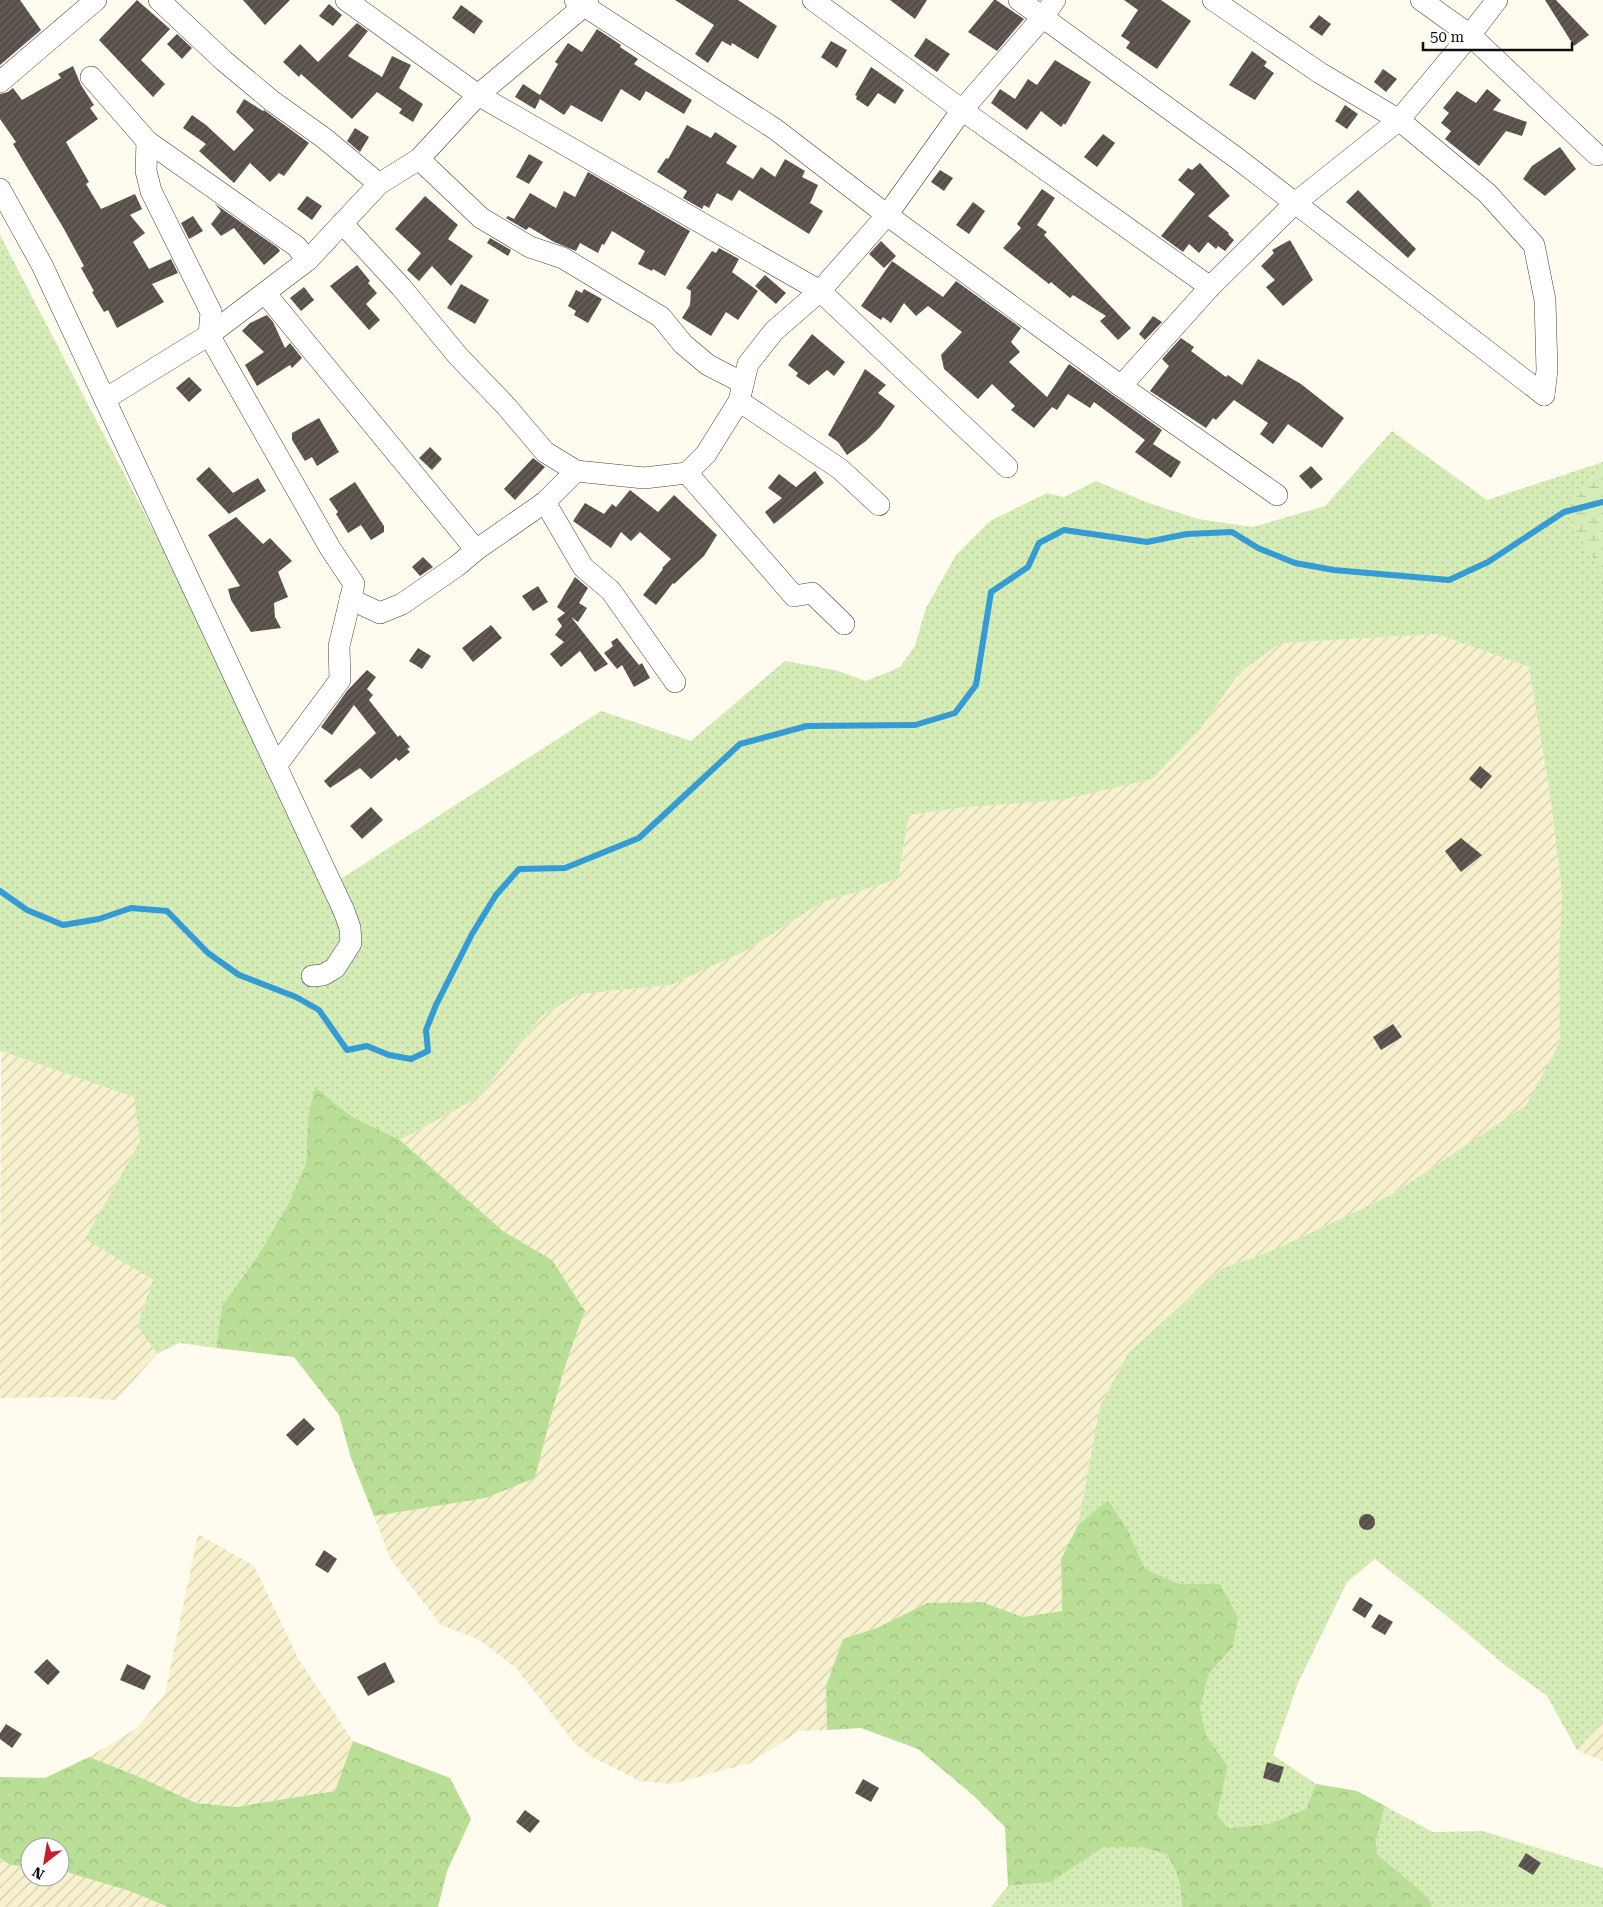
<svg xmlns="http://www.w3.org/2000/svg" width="1603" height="1907" font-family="'Roboto Serif',serif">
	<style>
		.farmland { fill: url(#farmland-furrows) }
		.grass { fill: url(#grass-dots) }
		.forest { fill: url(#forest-crowns) }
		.wetland { fill: url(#wetland-marsh) }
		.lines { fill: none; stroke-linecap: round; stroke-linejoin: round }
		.stream { stroke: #349bd5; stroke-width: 6 }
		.building { fill: url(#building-hatch) }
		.street-casing { stroke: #414141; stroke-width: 22 }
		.street { stroke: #fff; stroke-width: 21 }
	</style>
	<defs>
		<pattern id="farmland-furrows" width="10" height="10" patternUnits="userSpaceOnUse" patternTransform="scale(1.25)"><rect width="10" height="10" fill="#f7f1ce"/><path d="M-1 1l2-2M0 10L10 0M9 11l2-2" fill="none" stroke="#d3cdb0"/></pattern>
		<pattern id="grass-dots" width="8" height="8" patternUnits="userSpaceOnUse" patternTransform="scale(1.25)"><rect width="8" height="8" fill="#d5ecb6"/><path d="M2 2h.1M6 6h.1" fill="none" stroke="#b6c99b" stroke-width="1.8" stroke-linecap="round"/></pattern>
		<pattern id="forest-crowns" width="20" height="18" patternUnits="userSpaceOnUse" patternTransform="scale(1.25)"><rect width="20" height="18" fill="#b9de95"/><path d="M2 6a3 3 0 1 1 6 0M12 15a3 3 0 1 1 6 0" fill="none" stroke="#9ebd7f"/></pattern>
		<pattern id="wetland-marsh" width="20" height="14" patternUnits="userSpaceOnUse" patternTransform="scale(1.25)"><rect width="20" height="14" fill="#d5ecb6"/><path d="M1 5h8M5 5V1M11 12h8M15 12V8" fill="none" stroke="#b6c99b"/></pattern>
		<pattern id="building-hatch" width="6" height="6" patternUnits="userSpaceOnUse" patternTransform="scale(1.25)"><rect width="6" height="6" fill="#584f4a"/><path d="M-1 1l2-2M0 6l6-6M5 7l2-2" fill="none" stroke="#6b6460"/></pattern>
	</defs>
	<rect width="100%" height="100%" fill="#fffbef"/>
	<g class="farmland">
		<path d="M1437,634L1529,667L1550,794L1562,892L1559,956L1561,1042L1526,1105L1391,1195L1276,1249L1221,1269L1128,1353L1100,1406L1078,1525L1061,1559L1062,1611L1023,1617L982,1602L927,1603L877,1628L843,1639L826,1686L827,1730L799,1731L750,1763L672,1784L640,1781L594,1758L576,1745L517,1669L478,1639L441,1625L391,1560L374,1516L425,1507L535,1478L554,1402L573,1343L585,1311L552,1260L503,1231L400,1140L479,1097L542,1016L580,994L671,985L747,950L821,903L898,879L909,815L966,807L1202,727L1239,673L1281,643Z"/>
		<path d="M1,1051L135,1097L140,1141L85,1239L153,1280L137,1326L157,1354L116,1400L74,1397L0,1398Z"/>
		<path d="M198,1534L254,1566L299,1660L353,1741L335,1791L236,1807L196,1803L137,1776L89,1757L137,1728L165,1694Z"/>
		<path d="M1603,1721V1761L1577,1750Z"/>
		<path d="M0,1858L10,1865L30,1867V1877H60V1870H67L130,1891L168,1907H0Z"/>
	</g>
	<g class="grass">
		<path d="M0,235L336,882L601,711L691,741L785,661L835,670L866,681L900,667L915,646L926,608L956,555L990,521L1047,493L1064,497L1096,481L1146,502L1198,519L1253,527L1325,506L1392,431L1487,500L1603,462V469L1597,471L1564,512L1603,574V1721L1577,1750L1547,1696L1506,1666L1448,1617L1375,1559L1347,1582L1298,1683L1273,1755L1316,1784L1306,1809L1268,1824L1227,1828L1217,1815L1228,1766L1207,1737L1200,1708L1209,1673L1233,1647L1220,1584H1180L1145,1569L1129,1532L1108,1500L1078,1525L1100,1406L1128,1353L1221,1269L1276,1249L1391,1195L1526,1105L1560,1042L1559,956L1562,892L1550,794L1529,667L1437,634L1281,643L1239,673L1202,727L1152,779L1061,800L966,807L909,815L898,879L821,903L747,950L671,985L580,994L542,1016L479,1097L400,1140L351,1116L315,1087L308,1116L306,1163L289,1203L259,1254L222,1306L216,1348L179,1343L157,1354L137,1326L153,1280L85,1239L140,1141L134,1097L1,1051L0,1053Z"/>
		<path d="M1385,1806L1433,1832L1483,1831L1603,1868V1907H1432L1429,1899L1415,1886L1377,1854L1376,1840Z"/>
		<path d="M1104,1847H1141L1166,1853C1177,1871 1181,1886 1182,1907H991L1008,1886L1051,1882Z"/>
	</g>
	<g class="forest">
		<path d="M315,1087L351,1116L400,1140L503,1231L552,1260L585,1311C563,1365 549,1422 535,1478L485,1498L374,1516L351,1458L339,1415L294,1357L216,1348L222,1306L259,1254L289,1203L306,1163L308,1116Z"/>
		<path d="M1108,1500L1129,1532L1145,1569L1180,1584H1220L1238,1617L1233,1647L1209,1673L1200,1708L1207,1737L1228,1766L1217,1815L1228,1828L1268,1824L1306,1809L1316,1784L1357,1791L1385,1806L1376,1840L1377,1854L1415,1886L1429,1899L1432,1907H1182C1181,1886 1178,1871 1166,1854L1141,1847H1104L1051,1882L1008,1886L1005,1827L973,1795L918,1749L861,1728L827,1730L826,1686L843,1639L877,1628L927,1603L982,1602L1023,1617L1062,1611L1061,1559L1078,1525Z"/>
		<path d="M353,1741L450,1778L471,1819L447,1871L438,1907H168L130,1891L60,1870V1847H30V1867L10,1865L0,1858V1777L45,1778L89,1757L137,1776L196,1803L236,1807L335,1791Z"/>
	</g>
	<path class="wetland" d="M1603,469V574L1564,512L1597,471Z"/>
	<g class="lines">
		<path class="stream" d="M0,891L27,910L63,925L99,919L131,908L167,911L208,953L239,975L296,997L319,1010L347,1050L367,1046L389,1055L411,1059L428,1051L426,1030L436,1005L472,934L496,895L519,869L565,868L639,838L740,744L807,726L915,725L955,713L976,685L991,592L1028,567L1039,543L1064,530L1147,542L1187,534L1232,532L1258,548L1295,563L1334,570L1449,580L1488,562L1564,512L1603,502"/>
	</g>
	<g class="building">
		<path d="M0,0H20L41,30L0,65Z"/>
		<path d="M137,0L170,29L141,60L165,84L153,97L99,40Z"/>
		<path d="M243,0H290L265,25Z"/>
		<path d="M675,0H738L777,26L758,59L732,43L731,46L722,41L708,63L695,54L714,25Z"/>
		<path d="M890,0H927L915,19Z"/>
		<path d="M994,0H996L1024,19L997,51L968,32Z"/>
		<path d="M1124,0H1161L1191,21L1157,69L1126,48L1130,42L1121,36L1138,10Z"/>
		<path d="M1545,0H1556L1589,35L1574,46Z"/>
		<path d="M329,4L342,15L333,26L319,16Z"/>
		<path d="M461,5L483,21L474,34L452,18Z"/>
		<path d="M1319,15L1331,24L1322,36L1309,27Z"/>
		<path d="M357,23L368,31L348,56L382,77L392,56L411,65L399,88L423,104L413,122L399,113L402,109L377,92L352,119L301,74L299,77L283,62L300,44L318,62Z"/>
		<path d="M597,29L621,45L620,47L638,59L634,64L692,100L684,114L646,91L640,101L621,89L602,122L571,105L564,115L540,99L535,109L515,97L523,84L540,95L558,64L555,62L568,43L582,52Z"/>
		<path d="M177,34L192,48L182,59L167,44Z"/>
		<path d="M926,38L950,54L937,72L914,56Z"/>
		<path d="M831,41L847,50L837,68L821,57Z"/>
		<path d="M1252,51L1267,62L1264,66L1274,73L1255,100L1229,85Z"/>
		<path d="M1055,60L1091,82L1065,125L1064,123L1061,127L1041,111L1027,130L991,103L1000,89L1015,99L1028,79L1037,85Z"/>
		<path d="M73,66L81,85L94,105L90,108L98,119L66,142L89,182L86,184L101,209L135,194L142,209L130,215L145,233L133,242L149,269L171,259L178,273L152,284L164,302L117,328L108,310L104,312L92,292L94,291L81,268L84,266L64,229L13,144L16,142L0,119V94L8,92L13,88L22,100L61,78L58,74Z"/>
		<path d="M871,67L904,90L895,104L878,93L868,107L856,99L857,96L855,95Z"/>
		<path d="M1383,69L1397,79L1386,92L1374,82Z"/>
		<path d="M1487,89L1501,100L1493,110L1527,122L1522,136L1506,131L1479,166L1445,139L1451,131L1441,123L1449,113L1443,108L1457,91L1476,103Z"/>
		<path d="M244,99L263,111L264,110L309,143L284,176L279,173L270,182L250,163L234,183L199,151L206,144L183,128L192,115L206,125L234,151L254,130L236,112Z"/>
		<path d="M1345,105L1358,114L1347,129L1335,121Z"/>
		<path d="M687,125L711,138L715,132L737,146L726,163L753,179L761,167L775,177L785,159L805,171L802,177L818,185L810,203L823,211L809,234L739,190L732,201L717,193L709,208L704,205L702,209L683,198L687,191L657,172L666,158L668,159Z"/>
		<path d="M355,128L369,137L360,152L347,141Z"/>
		<path d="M1103,134L1115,143L1097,167L1084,157Z"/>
		<path d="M1560,147L1576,169L1545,196L1523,179L1532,166Z"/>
		<path d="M529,154L543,162L529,184L516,177Z"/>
		<path d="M1200,163L1230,196L1208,216L1229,233L1228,234L1234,240L1225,251L1218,246L1216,249L1208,242L1199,253L1189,244L1183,252L1161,236L1195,194L1178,180L1188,168L1192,170Z"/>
		<path d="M940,170L953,178L944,191L931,182Z"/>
		<path d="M588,172L690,231L665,276L653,269L652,271L638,264L645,251L612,231L604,245L602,244L598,253L580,243L576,251L554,242L529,227L526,230L506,218L508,216L514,219L530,193L556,208L564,191L575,197Z"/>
		<path d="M1042,189L1055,198L1037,225L1047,232L1044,235L1131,328L1118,340L1100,321L1106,316L1073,295L1070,298L1051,282L1049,284L1003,248L1021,228L1017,224Z"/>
		<path d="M1358,190L1416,249L1408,258L1346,202Z"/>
		<path d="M307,196L322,206L312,220L297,209Z"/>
		<path d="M425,196L458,225L448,239L473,256L451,286L432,266L419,281L407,270L421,253L395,229Z"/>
		<path d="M973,202L985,211L969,234L956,225Z"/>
		<path d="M215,204L278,248L280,251L264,265L234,228L221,236L211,224L221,211Z"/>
		<path d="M193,216L203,231L189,239L181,223Z"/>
		<path d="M490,238L511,250L508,256L487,243Z"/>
		<path d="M1290,240L1313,280L1283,306L1266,287L1275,280L1261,266L1274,253L1272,250Z"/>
		<path d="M881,241L896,256L884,268L869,254Z"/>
		<path d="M719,248L739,259L732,272L758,291L738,320L726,312L711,336L682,318L690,305L691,291L686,288L712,251L716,253Z"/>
		<path d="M892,261L943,297L956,281L1021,328L1011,342L1020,352L1009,362L1047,397L1069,364L1162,430L1153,444L1181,462L1171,478L1135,452L1145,440L1094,402L1090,408L1068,394L1057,410L1052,407L1034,428L1011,410L1015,406L992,384L978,399L944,369L941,355L962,332L928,306L916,316L904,303L891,323L883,317L881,320L861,306Z"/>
		<path d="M357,265L370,281L368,283L377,293L366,304L380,320L369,330L330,286Z"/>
		<path d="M765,275L786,293L776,304L755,286Z"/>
		<path d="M461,284L489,300L475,324L447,308Z"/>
		<path d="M304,287L314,300L301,311L290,298Z"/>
		<path d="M584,289L602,299L588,323L574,315L576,311L568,306L576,290L582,293Z"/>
		<path d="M267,315L273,322L285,348L290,343L302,358L292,368L290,365L257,386L245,365L264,352L242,331L250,323Z"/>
		<path d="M1153,316L1162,322L1145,340L1139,334Z"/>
		<path d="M812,334L845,362L834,376L827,370L809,385L796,376L798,373L788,365Z"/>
		<path d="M1181,338L1194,347L1191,351L1226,377L1228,375L1242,385L1258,359L1301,384L1344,418L1322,448L1288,424L1273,444L1260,434L1268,423L1234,400L1216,420L1213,418L1206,428L1150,391L1169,366L1162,359Z"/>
		<path d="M865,369L886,385L878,393L895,406L880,427L866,441L847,455L838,442L828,435Z"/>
		<path d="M189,377L202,390L189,402L176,388Z"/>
		<path d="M319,418L339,452L317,466L312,457L305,461L292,440V433Z"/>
		<path d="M430,447L442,459L432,470L419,458Z"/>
		<path d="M533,458L545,467L515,500L504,489Z"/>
		<path d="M1311,466L1323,479L1311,489L1299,476Z"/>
		<path d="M209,467L233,493L258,478L266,491L229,514L196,479Z"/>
		<path d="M815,471L824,483L774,524L765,512L782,498L768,488L779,474L796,487Z"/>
		<path d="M355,482L384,526V532L371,540L361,525L348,533L336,514L338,512L329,499Z"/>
		<path d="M630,490L658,512L674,495L717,535L704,556L674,584L673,583L656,605L643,595L663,569L662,568L671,559L640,532L631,541L621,532L611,548L573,521L585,503L604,514L612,504L616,507Z"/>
		<path d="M236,517L263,544L270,538L292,561L278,572L288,597L274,603L275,617L281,628L251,632L231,600L228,589L240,586L208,535Z"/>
		<path d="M423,557L433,567L420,576L412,567Z"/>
		<path d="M575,577L588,588L579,603L587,608L578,622L571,617L608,664L595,672L580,651L561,667L550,654L564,642L555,635L562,626L557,619L565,613L557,607Z"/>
		<path d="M538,586L548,602L533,611L522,596Z"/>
		<path d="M491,625L502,638L473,662L462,648Z"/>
		<path d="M617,638L639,665L642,663L650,678L634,687L622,665L617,669L604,653L613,646L611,642Z"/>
		<path d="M418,648L431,656L422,669L409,661Z"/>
		<path d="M367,670L376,677L367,689L373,695L369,700L398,737L400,735L410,747L407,749L410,752L399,761L396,758L371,779L360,768L330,788L324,781L376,733L354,705L332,735L321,727L347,691Z"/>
		<path d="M1480,766L1492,776L1481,789L1469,779Z"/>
		<path d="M371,807L383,820L362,839L350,826Z"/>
		<path d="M1461,838L1482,855L1461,872L1445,851Z"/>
		<path d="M1393,1024L1402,1037L1381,1050L1373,1037Z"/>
		<path d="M304,1418L315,1429L297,1446L286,1435Z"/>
		<circle cx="1367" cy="1522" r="8"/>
		<path d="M324,1550L337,1559L328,1573L315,1565Z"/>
		<path d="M1360,1597L1373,1605L1365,1618L1352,1610Z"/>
		<path d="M1379,1614L1393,1622L1385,1635L1371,1627Z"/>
		<path d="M47,1659L60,1672L48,1685L34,1672Z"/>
		<path d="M385,1662L395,1682L368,1696L357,1677Z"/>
		<path d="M127,1664L151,1676L144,1690L120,1680Z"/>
		<path d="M6,1724L22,1734L12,1748L0,1739V1733Z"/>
		<path d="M1267,1762L1284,1767L1279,1783L1263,1778Z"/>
		<path d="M863,1779L879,1788L871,1802L855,1793Z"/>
		<path d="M525,1810L540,1821L530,1833L516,1822Z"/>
		<path d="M1526,1853L1541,1863L1533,1875L1518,1866Z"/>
	</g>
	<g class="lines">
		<defs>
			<g id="street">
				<path d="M159,0L224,61L272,101L324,138L379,184"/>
				<path d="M346,0L478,95L820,291L1007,467"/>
				<path d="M575,0L775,129L887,215L1121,386L1210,287L1295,203L1399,120L1470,35L1421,0"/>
				<path d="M813,0L962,110L1210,287"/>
				<path d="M1019,0L1238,159L1544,395"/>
				<path d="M1213,0L1320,73L1399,120L1487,193L1534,245L1545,300L1547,370L1544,395"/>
				<path d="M1497,0L1470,35L1597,155"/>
				<path d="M91,77L147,141L296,246L308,260"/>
				<path d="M0,82L96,0"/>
				<path d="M147,141L146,171L151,191L211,312L209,335L330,548L354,584L339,646L340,680L276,766"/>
				<path d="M419,159L481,218L530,247L563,258L661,317L683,344L708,365L743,383"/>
				<path d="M0,189L42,265L344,911L350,928L351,943L335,968L323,975L312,976"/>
				<path d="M342,223L401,287L458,356L506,406L545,452L576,471"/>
				<path d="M265,293L476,550"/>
				<path d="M1121,386L1277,495"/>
				<path d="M105,399L209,335L308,260L379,184L419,159L478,95L584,6L588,0"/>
				<path d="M739,401L840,469L879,505"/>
				<path d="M687,473L794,596L812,593L844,624"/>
				<path d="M545,502L583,567L611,591L675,682"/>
				<path d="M350,599L380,613L402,604L457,566L476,550L545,502L576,471L644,478L687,473L706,454L739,401L748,364L774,331L820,291L887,215L962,110L1043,17L1055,0"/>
			</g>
		</defs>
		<use href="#street" class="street-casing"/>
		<use href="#street" class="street"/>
	</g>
	<g transform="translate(45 1862) rotate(211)"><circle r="24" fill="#ffffff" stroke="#9f9f9f"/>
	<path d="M0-4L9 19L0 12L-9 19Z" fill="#c61e2d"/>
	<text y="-8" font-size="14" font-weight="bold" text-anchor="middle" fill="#0e0e0e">N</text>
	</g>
	<path d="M1423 42v8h149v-8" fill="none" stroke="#0e0e0e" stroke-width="2.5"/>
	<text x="1430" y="42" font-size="15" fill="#0e0e0e" stroke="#ffffff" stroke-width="4" paint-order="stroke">50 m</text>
</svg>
